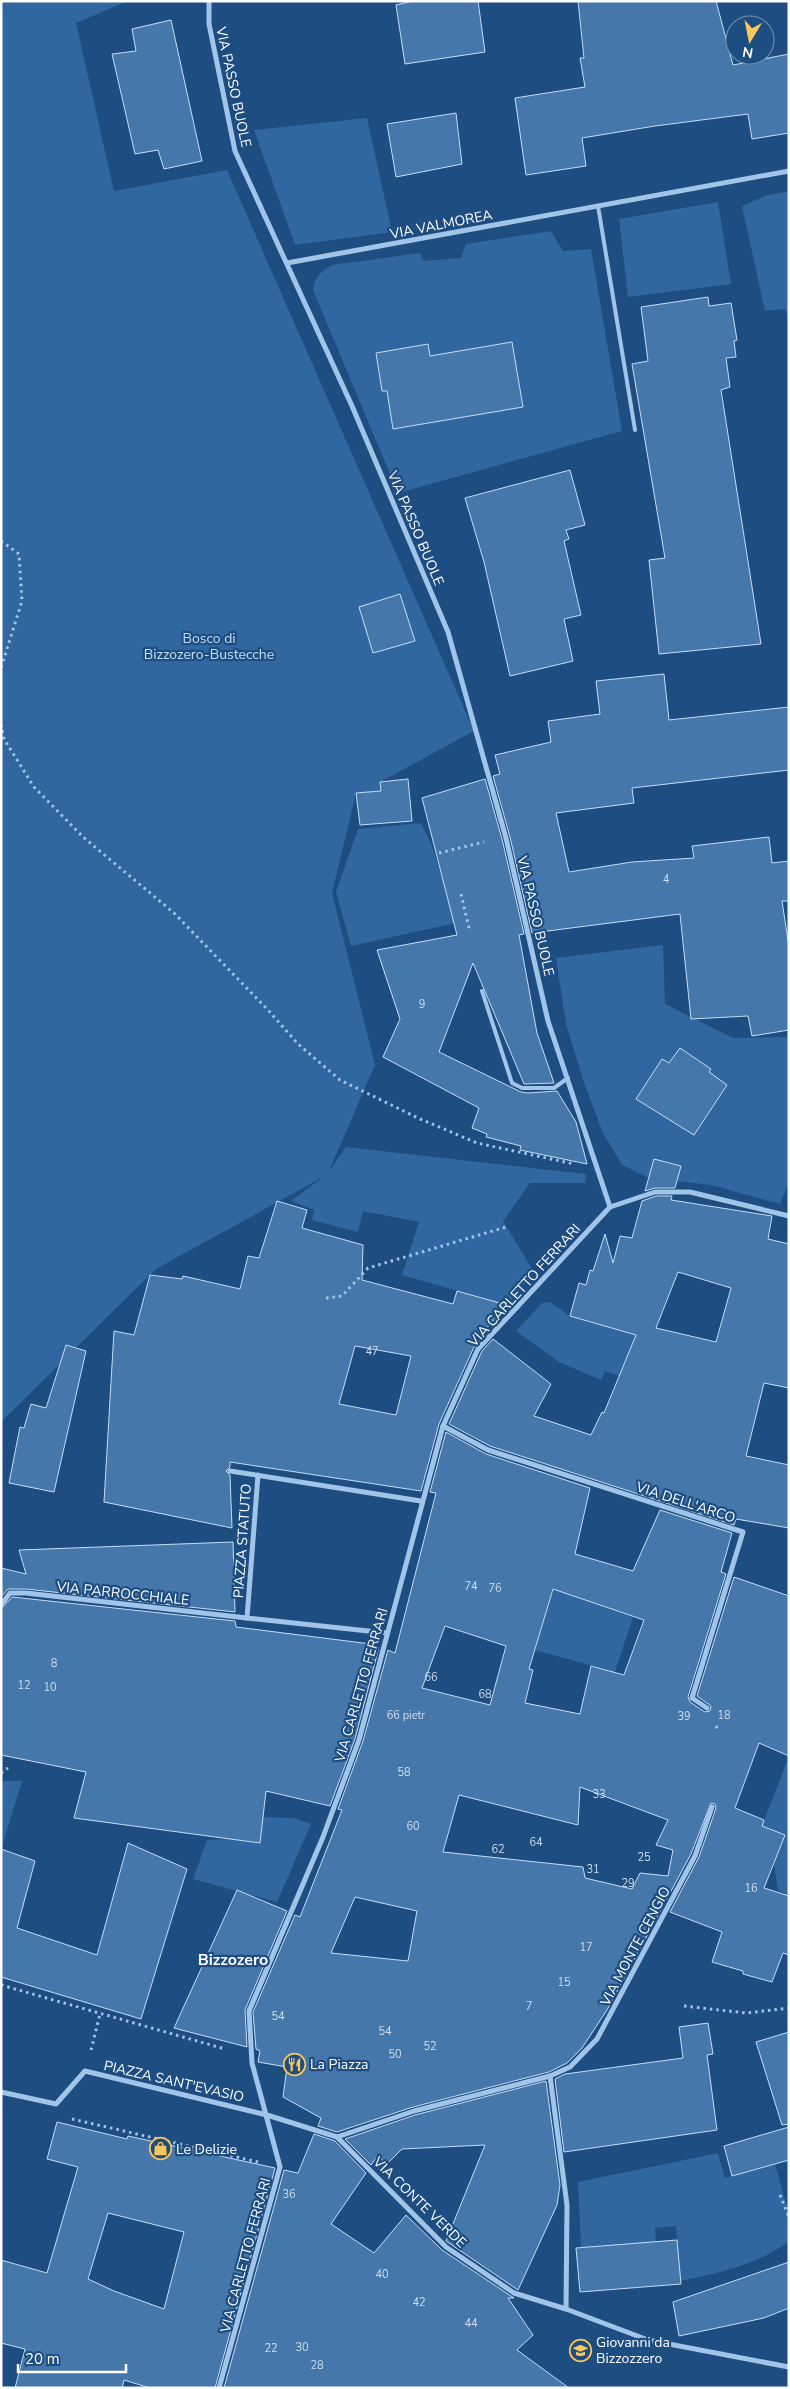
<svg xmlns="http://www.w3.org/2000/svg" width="790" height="2389" font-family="'Nunito Sans',sans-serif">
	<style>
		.green { fill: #3067a0 }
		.building { fill: #4577ab; stroke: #c6def7; fill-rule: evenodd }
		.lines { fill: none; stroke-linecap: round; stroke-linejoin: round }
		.path { stroke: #a1c5e9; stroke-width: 3; stroke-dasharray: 2.5 4; stroke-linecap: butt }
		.service { stroke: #a1c5e9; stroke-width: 4 }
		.minor { stroke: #a1c5e9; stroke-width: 5 }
		.labels { text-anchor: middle; stroke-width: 4.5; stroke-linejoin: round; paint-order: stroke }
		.number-label { font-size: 11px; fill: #d0ddea }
		.street-label { font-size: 14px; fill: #fff; stroke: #1d4d81 }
		.park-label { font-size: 14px; fill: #c6def7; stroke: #1d4d81 }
		.poi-label { font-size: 14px; fill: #fff; stroke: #1d4d81; text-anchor: start }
		.quarter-label { font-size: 16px; font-weight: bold; fill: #fff; stroke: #1d4d81 }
	</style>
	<rect width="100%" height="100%" fill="#1d4d81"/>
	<g class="green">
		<path d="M1,1H128L76,23L114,191L227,170L474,731L380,782L381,791L356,793L332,893L375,1065L329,1171L346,1147L586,1174L585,1183H530L503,1221L534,1272L507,1305L402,1275L419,1222L363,1211L358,1232L312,1220L314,1210L291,1201L323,1177L156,1269L1,1422Z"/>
		<path d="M367,118L392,232L295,245L254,130Z"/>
		<path d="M789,191V320L785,309L765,311L742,206L765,196Z"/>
		<path d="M718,202L731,284L628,297L619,219Z"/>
		<path d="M551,231L563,251L591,249L622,431L398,493L313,290C315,277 320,272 332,265L420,253L423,261L461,258L466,244Z"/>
		<path d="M421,823L432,846L456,923L351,946L336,892L358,829Z"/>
		<path d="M663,945L665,1004L733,1038L789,1037V1182L780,1204L711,1185L649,1178L622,1165L603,1133L584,1083L566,1024L556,958Z"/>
		<path d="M550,1302L570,1316L652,1340L619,1376L605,1371L601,1380L559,1362L516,1331L542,1303Z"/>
		<path d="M553,1589L633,1617L615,1672L535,1650Z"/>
		<path d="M789,1756V1896L778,1890L774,1864L785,1835L762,1826Z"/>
		<path d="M1,1781H22L1,1850Z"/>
		<path d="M263,1817L293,1818L311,1824L277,1902L193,1879L207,1840L229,1839L259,1843Z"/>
		<path d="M718,2153L725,2178L775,2164L787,2207L789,2206V2242C752,2266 723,2272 680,2281L676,2226L655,2228L656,2242L581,2248L578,2182Z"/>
	</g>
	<g class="building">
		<path d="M413,1H478L485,52L405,64L396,5Z"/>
		<path d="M578,1H716L733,65L789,54V133L752,139L748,114L655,126L582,138L586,166L526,175L515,98L585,87L580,58H584Z"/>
		<path d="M171,20L202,161L164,169L158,150L135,154L112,54L136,51L132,29Z"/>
		<path d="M456,113L462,164L396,177L387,124Z"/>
		<path d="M708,297L709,306L731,303L737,340L734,341L736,357L726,358L730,387L721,390L761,644L659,654L649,560L665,558L632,364L648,361L641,307Z"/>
		<path d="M512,342L523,407L393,429L387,391H382L376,353L428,344L430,356Z"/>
		<path d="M570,470L585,525L566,530L569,539L564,541L581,615L564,619L573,661L510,676L484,562L465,498Z"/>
		<path d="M400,594L415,641L373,653L359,607Z"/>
		<path d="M664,674L669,720L789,707V770L632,788L634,803L556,813L569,872L632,862L694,858L692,846L769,837L772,863L789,861V901H782L789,947V1030L752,1036L748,1016L691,1019L680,914L532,933L510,837L493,776L500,774L495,755L551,742L548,721L600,714L596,681Z"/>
		<path d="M408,779L412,821L360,825L356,793L381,791L380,782Z"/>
		<path d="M485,779L502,839L524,934L519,935L537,1033L554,1083L524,1084L473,963L439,1052L521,1092L528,1093L557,1091L576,1122L587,1164L520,1150L521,1146L486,1137L487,1134L472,1128L479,1108L383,1057L400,1019L377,950L457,935L422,798Z"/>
		<path d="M680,1048L711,1069L709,1072L727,1085L694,1135L636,1099L662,1059L669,1063Z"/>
		<path d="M654,1159L681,1166L675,1188H655L645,1191Z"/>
		<path d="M656,1196H672L671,1200L772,1216L768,1239L789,1244V1388L764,1383L746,1456L789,1465V1528L736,1519L734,1525L490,1446L449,1424L482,1351L493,1339L551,1384L534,1416L591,1435L602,1412L604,1413L636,1335L570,1316L579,1283L586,1285L590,1270L593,1271L605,1234L613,1263L620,1236L632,1238L642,1201ZM678,1272L731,1288L716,1342L656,1328Z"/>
		<path d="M277,1201L307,1210L302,1228L363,1245L362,1280L453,1304L457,1291L507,1305L483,1332L486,1334L474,1347L439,1424L421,1491L230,1462V1467L226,1471L230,1475L232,1528L104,1502L114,1331L134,1335L150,1275L182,1279L183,1276L240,1289L248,1256L259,1258ZM355,1346L411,1356L396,1415L339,1404Z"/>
		<path d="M66,1345L86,1351L54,1492L9,1483L20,1427L24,1428L31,1404L46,1408Z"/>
		<path d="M446,1432L486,1454L590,1488L575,1554L633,1571L660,1510L732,1533L721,1572L726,1574L688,1697L690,1702L705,1712L710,1711L711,1706L697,1696L734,1577L789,1596V1756L759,1743L735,1808L764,1820L762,1826L785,1835L764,1888L789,1896V1955L783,1953L772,1982L743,1974V1971L712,1962L722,1932L670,1912L699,1857L716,1808L715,1804L711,1803L691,1854L607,2010L582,2048L567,2063L549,2072L413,2107L337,2132L318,2126L321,2118L283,2097L287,2067L258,2062L260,2051L256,2049L253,2012L295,1915L300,1917L342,1810L338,1809L363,1741L388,1650L395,1653L436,1493L430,1492ZM553,1589L644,1620L624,1675L591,1666L580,1714L525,1703L533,1670L529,1669ZM445,1626L506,1646L490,1705L422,1688ZM580,1787L668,1820L656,1845L673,1850L668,1876L640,1873L632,1889L585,1878L583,1867L443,1852L459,1795L578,1825ZM355,1897L417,1911L408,1961L331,1953Z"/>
		<path d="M233,1542L235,1612L26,1589H8L1,1597V1568L26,1574L19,1550Z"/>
		<path d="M12,1597L235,1621L236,1627L371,1644L379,1647L355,1739L330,1806L266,1791L260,1843L74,1818L86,1772L1,1755V1609Z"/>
		<path d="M128,1843L187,1869L141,2019L1,1977V1849L35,1861L17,1928L97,1955Z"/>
		<path d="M237,1890L287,1911L245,2010L247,2047L174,2028Z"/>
		<path d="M708,2023L713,2054L707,2055L717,2130L564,2152L555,2079L565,2074L683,2058L679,2027Z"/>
		<path d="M789,2032V2124L782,2125L756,2042Z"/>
		<path d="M546,2081L560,2185L557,2205L518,2290L446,2241L485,2145L402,2149L386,2165L378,2155L371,2165L345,2139L415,2115Z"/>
		<path d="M57,2122L127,2139L128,2136L275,2168L215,2388H150L124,2380L122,2388H15L25,2349L1,2343V2260L47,2273L78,2167L47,2159ZM108,2213L184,2232L164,2309L114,2291L88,2279Z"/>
		<path d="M789,2127V2160L732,2176L724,2146Z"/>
		<path d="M314,2134L335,2141L366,2173L331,2224L374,2253L406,2215L442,2250L514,2298H508L533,2335L517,2350L569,2388H224L284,2170L298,2173Z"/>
		<path d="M677,2240L681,2284L580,2292L576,2248Z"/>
		<path d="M789,2262V2308L764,2318L679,2336L673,2302Z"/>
	</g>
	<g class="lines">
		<g class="path">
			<path d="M1,541L19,554L22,601L1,668"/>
			<path d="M1,724L4,739L34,787L83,837L174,913L268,1010L298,1044L340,1080L418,1118L477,1143L574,1164"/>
			<path d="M439,853L484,842"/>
			<path d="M461,894L470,932"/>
			<path d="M326,1298L342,1296L368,1268L506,1227"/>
			<path d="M716,1726L719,1732"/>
			<path d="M1,1773L8,1768"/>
			<path d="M1,1985L225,2049"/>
			<path d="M684,2006L746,2013L789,2008"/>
			<path d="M91,2050L100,2014"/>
			<path d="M72,2119L258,2162"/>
			<path d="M780,2195L789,2217"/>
		</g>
		<g class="service">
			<path d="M598,206L635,430"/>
			<path d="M482,991L512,1083L522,1088H554L568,1078"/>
		</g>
		<g class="minor">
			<path d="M209,1V24L235,151L352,406L448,632L506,838L548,1021L610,1207"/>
			<path d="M287,263L789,171"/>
			<path d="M443,1426L488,1450L743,1532L692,1698L707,1708"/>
			<path d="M230,1471L421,1501"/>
			<path d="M258,1475L247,1618L387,1633"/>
			<path d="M1,1605L10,1593H26L247,1618"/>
			<path d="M550,2076L567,2205L566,2309"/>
			<path d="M1,2092L56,2104L85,2071L267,2115L337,2137L446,2247L514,2293L566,2309L648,2340L789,2367"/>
			<path d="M337,2137L414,2111L550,2076L570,2067L597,2039L695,1856L712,1807"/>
			<path d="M219,2388L280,2167L252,2063L249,2011L323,1837L359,1740L443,1426L478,1349L610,1207L655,1192H690L789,1216"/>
		</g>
	</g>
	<defs>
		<symbol id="restaurant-ring" viewBox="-11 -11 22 22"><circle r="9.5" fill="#1d4d81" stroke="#fac75f" stroke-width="1.5"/><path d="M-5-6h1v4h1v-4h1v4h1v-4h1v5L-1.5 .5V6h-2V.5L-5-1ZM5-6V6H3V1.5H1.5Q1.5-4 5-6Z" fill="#fac75f"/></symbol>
		<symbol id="shop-ring" viewBox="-11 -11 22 22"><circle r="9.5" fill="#1d4d81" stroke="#fac75f" stroke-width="1.5"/><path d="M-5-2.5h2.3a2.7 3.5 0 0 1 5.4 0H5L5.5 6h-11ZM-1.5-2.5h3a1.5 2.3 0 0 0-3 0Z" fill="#fac75f"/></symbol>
		<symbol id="school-ring" viewBox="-11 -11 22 22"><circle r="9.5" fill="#1d4d81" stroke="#fac75f" stroke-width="1.5"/><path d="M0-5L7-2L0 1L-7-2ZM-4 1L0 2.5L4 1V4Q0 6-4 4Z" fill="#fac75f"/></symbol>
	</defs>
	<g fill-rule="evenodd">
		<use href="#restaurant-ring" x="282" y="2052" width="25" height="25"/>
		<use href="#shop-ring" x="148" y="2136" width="25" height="25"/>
		<use href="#school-ring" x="568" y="2338" width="25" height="25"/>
	</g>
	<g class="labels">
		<g class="number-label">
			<text x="666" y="883">4</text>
			<text x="422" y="1008">9</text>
			<text x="372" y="1355">47</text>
			<text x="471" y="1590">74</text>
			<text x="495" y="1592">76</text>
			<text x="54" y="1667">8</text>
			<text x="431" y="1681">66</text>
			<text x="24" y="1689">12</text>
			<text x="50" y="1691">10</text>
			<text x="485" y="1698">68</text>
			<text x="406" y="1719">66 pietr</text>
			<text x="724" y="1719">18</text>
			<text x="684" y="1720">39</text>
			<text x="404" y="1776">58</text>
			<text x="599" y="1798">33</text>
			<text x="413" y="1830">60</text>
			<text x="536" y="1846">64</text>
			<text x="498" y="1853">62</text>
			<text x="644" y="1861">25</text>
			<text x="593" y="1873">31</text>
			<text x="628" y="1887">29</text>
			<text x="751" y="1892">16</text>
			<text x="586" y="1951">17</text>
			<text x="564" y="1986">15</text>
			<text x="529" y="2010">7</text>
			<text x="278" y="2020">54</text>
			<text x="385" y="2035">54</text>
			<text x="430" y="2050">52</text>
			<text x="395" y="2058">50</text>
			<text x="289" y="2198">36</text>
			<text x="382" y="2278">40</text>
			<text x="419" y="2306">42</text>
			<text x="471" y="2327">44</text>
			<text x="302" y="2351">30</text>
			<text x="271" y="2352">22</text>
			<text x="317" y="2369">28</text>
		</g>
		<g class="street-label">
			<text transform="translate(234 87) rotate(78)" y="5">VIA PASSO BUOLE</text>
			<text transform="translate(441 224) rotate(-11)" y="5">VIA VALMOREA</text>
			<text transform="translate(416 528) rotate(67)" y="5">VIA PASSO BUOLE</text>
			<text transform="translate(536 916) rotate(77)" y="5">VIA PASSO BUOLE</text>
			<text transform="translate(524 1285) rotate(-48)" y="5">VIA CARLETTO FERRARI</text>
			<text transform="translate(686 1502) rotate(18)" y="5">VIA DELL'ARCO</text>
			<text transform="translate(242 1541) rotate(-86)" y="5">PIAZZA STATUTO</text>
			<text transform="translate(123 1593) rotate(6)" y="5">VIA PARROCCHIALE</text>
			<text transform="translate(361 1685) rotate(-74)" y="5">VIA CARLETTO FERRARI</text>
			<text transform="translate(635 1946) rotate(-62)" y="5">VIA MONTE CENGIO</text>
			<text transform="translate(174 2081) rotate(13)" y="5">PIAZZA SANT'EVASIO</text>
			<text transform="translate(420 2202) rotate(44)" y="5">VIA CONTE VERDE</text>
			<text transform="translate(245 2255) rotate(-75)" y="5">VIA CARLETTO FERRARI</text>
		</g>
		<g class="park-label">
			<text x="209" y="643">Bosco di<tspan x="209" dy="16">Bizzozero-Bustecche</tspan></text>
		</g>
		<g class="poi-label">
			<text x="310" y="2069">La Piazza</text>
			<text x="176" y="2154">Le Delizie</text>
			<text x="596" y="2347">Giovanni da<tspan x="596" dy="16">Bizzozzero</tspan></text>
		</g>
		<g class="quarter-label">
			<text x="233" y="1965">Bizzozero</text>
		</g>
	</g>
	<rect width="790" height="2389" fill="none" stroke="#ffffff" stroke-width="5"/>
	<g transform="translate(750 40) rotate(190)"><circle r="24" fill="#1d4d81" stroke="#7794b3"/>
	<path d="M0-4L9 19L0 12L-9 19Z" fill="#fac75f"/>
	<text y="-8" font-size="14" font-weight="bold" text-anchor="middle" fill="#ffffff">N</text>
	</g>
	<path d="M18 2364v8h108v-8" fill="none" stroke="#ffffff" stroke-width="2.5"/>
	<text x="25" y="2364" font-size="15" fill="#ffffff" stroke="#1d4d81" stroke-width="4" paint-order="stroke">20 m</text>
</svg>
